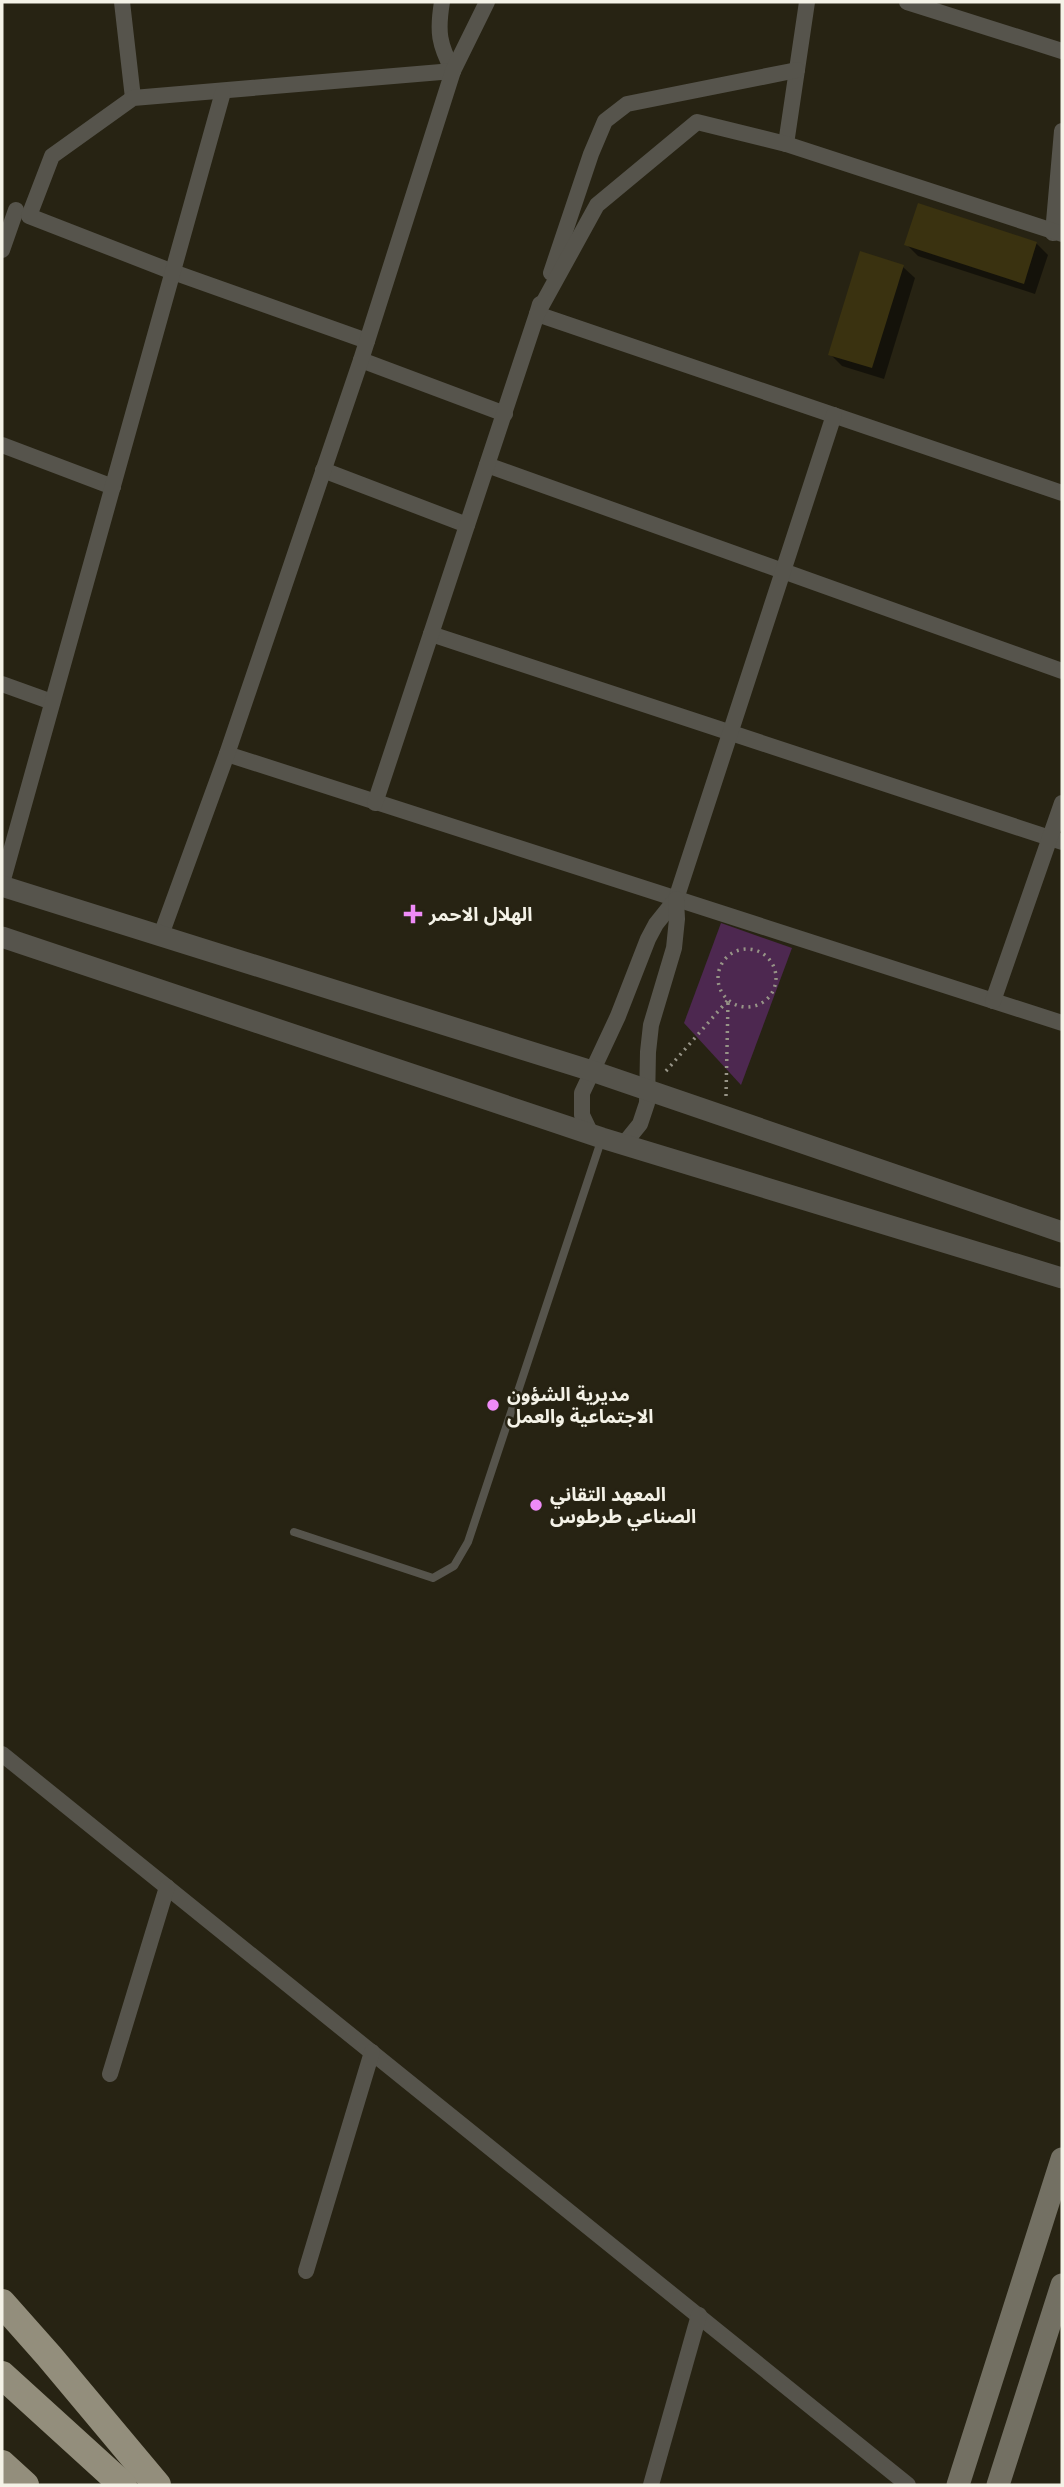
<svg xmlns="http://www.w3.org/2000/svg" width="1064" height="2487" font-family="'PT Serif','Noto Sans Arabic',serif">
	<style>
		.green { fill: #4d2850 }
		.shadow { fill: #0007 }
		.building { fill: #3a3210 }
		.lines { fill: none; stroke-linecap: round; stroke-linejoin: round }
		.path { stroke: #979487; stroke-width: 3.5; stroke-dasharray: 2 5; stroke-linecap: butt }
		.service { stroke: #56544c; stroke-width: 8 }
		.minor { stroke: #56544c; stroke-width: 16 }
		.tertiary { stroke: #56544c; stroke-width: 21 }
		.secondary { stroke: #737063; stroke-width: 23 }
		.trunk { stroke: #938e7c; stroke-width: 28 }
		.poi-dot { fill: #ef8bf7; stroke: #272313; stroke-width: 2.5 }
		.labels { text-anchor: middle; stroke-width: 5; stroke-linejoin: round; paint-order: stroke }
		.poi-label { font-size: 19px; font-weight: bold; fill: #f4f2e7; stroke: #272313; text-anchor: start }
	</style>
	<rect width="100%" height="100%" fill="#272313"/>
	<path class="green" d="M721,923L792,948L741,1085L684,1023Z"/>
	<g class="shadow">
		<path d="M1036,243L1048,255L1035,294L918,256L906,244Z"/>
		<path d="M903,267L915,278L884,379L842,366L830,354Z"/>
	</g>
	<g class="building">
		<path d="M918,203L1037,242L1024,284L904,245Z"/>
		<path d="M860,251L904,265L872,368L828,355Z"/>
	</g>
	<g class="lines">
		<g class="path">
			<circle cx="747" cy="978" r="29"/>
			<path d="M666,1071L728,1000"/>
			<path d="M726,1096L728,1002"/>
		</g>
		<path class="service" d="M294,1532L433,1578L454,1566L468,1542L602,1138"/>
		<g class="minor">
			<path d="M122,2L133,98"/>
			<path d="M442,2C437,32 439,44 453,71"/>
			<path d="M907,2L1062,51"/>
			<path d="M786,144L807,2"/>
			<path d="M1053,233L1062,131"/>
			<path d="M2,250L16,210"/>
			<path d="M551,273L591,154L605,121L627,104L797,70"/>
			<path d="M540,304L537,314L1062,493"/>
			<path d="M367,341L173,272L29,216L52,156L133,98L453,71"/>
			<path d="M361,360L505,414"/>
			<path d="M2,445L113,487"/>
			<path d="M487,465L1062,671"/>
			<path d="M323,470L467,525"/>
			<path d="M431,634L1062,842"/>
			<path d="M2,684L52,702"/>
			<path d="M227,754L1062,1023"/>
			<path d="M375,803L537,314L597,205L697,122L786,144L1062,234"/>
			<path d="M2,883L223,92"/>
			<path d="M161,935L227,754L361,360L453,71L487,2"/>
			<path d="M993,1001L1062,803"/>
			<path d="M591,1134L582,1115V1093L618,1016L648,939L656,924L676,899L834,415"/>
			<path d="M623,1145L640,1124L647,1103L648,1052L651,1025L674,948L677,919L676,899"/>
			<path d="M2,1754L908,2485"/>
			<path d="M110,2074L167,1887"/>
			<path d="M306,2271L372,2052"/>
			<path d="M651,2485L699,2315"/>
		</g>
		<g class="tertiary">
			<path d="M2,886L592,1071L1062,1232"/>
			<path d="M2,937L602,1138L1062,1278"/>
		</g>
		<g class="secondary">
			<path d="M958,2485L1062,2159"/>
			<path d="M998,2485L1062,2285"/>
		</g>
		<g class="trunk">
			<path d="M2,2303L49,2356L157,2485"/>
			<path d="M2,2375L123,2485"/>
			<path d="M2,2464L25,2485"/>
		</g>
	</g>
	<g class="poi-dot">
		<path d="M409.5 903.5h7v7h7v7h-7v7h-7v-7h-7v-7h7z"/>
		<circle cx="493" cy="1405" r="7"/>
		<circle cx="536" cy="1505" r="7"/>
	</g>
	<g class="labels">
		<g class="poi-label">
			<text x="429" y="921">الهلال الاحمر</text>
			<text x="507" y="1401">مديرية الشؤون<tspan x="507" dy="22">الاجتماعية والعمل</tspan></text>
			<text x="550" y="1501">المعهد التقاني<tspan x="550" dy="22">الصناعي طرطوس</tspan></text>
		</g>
	</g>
	<rect width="1064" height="2487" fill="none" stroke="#f4f2e7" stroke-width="7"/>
</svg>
